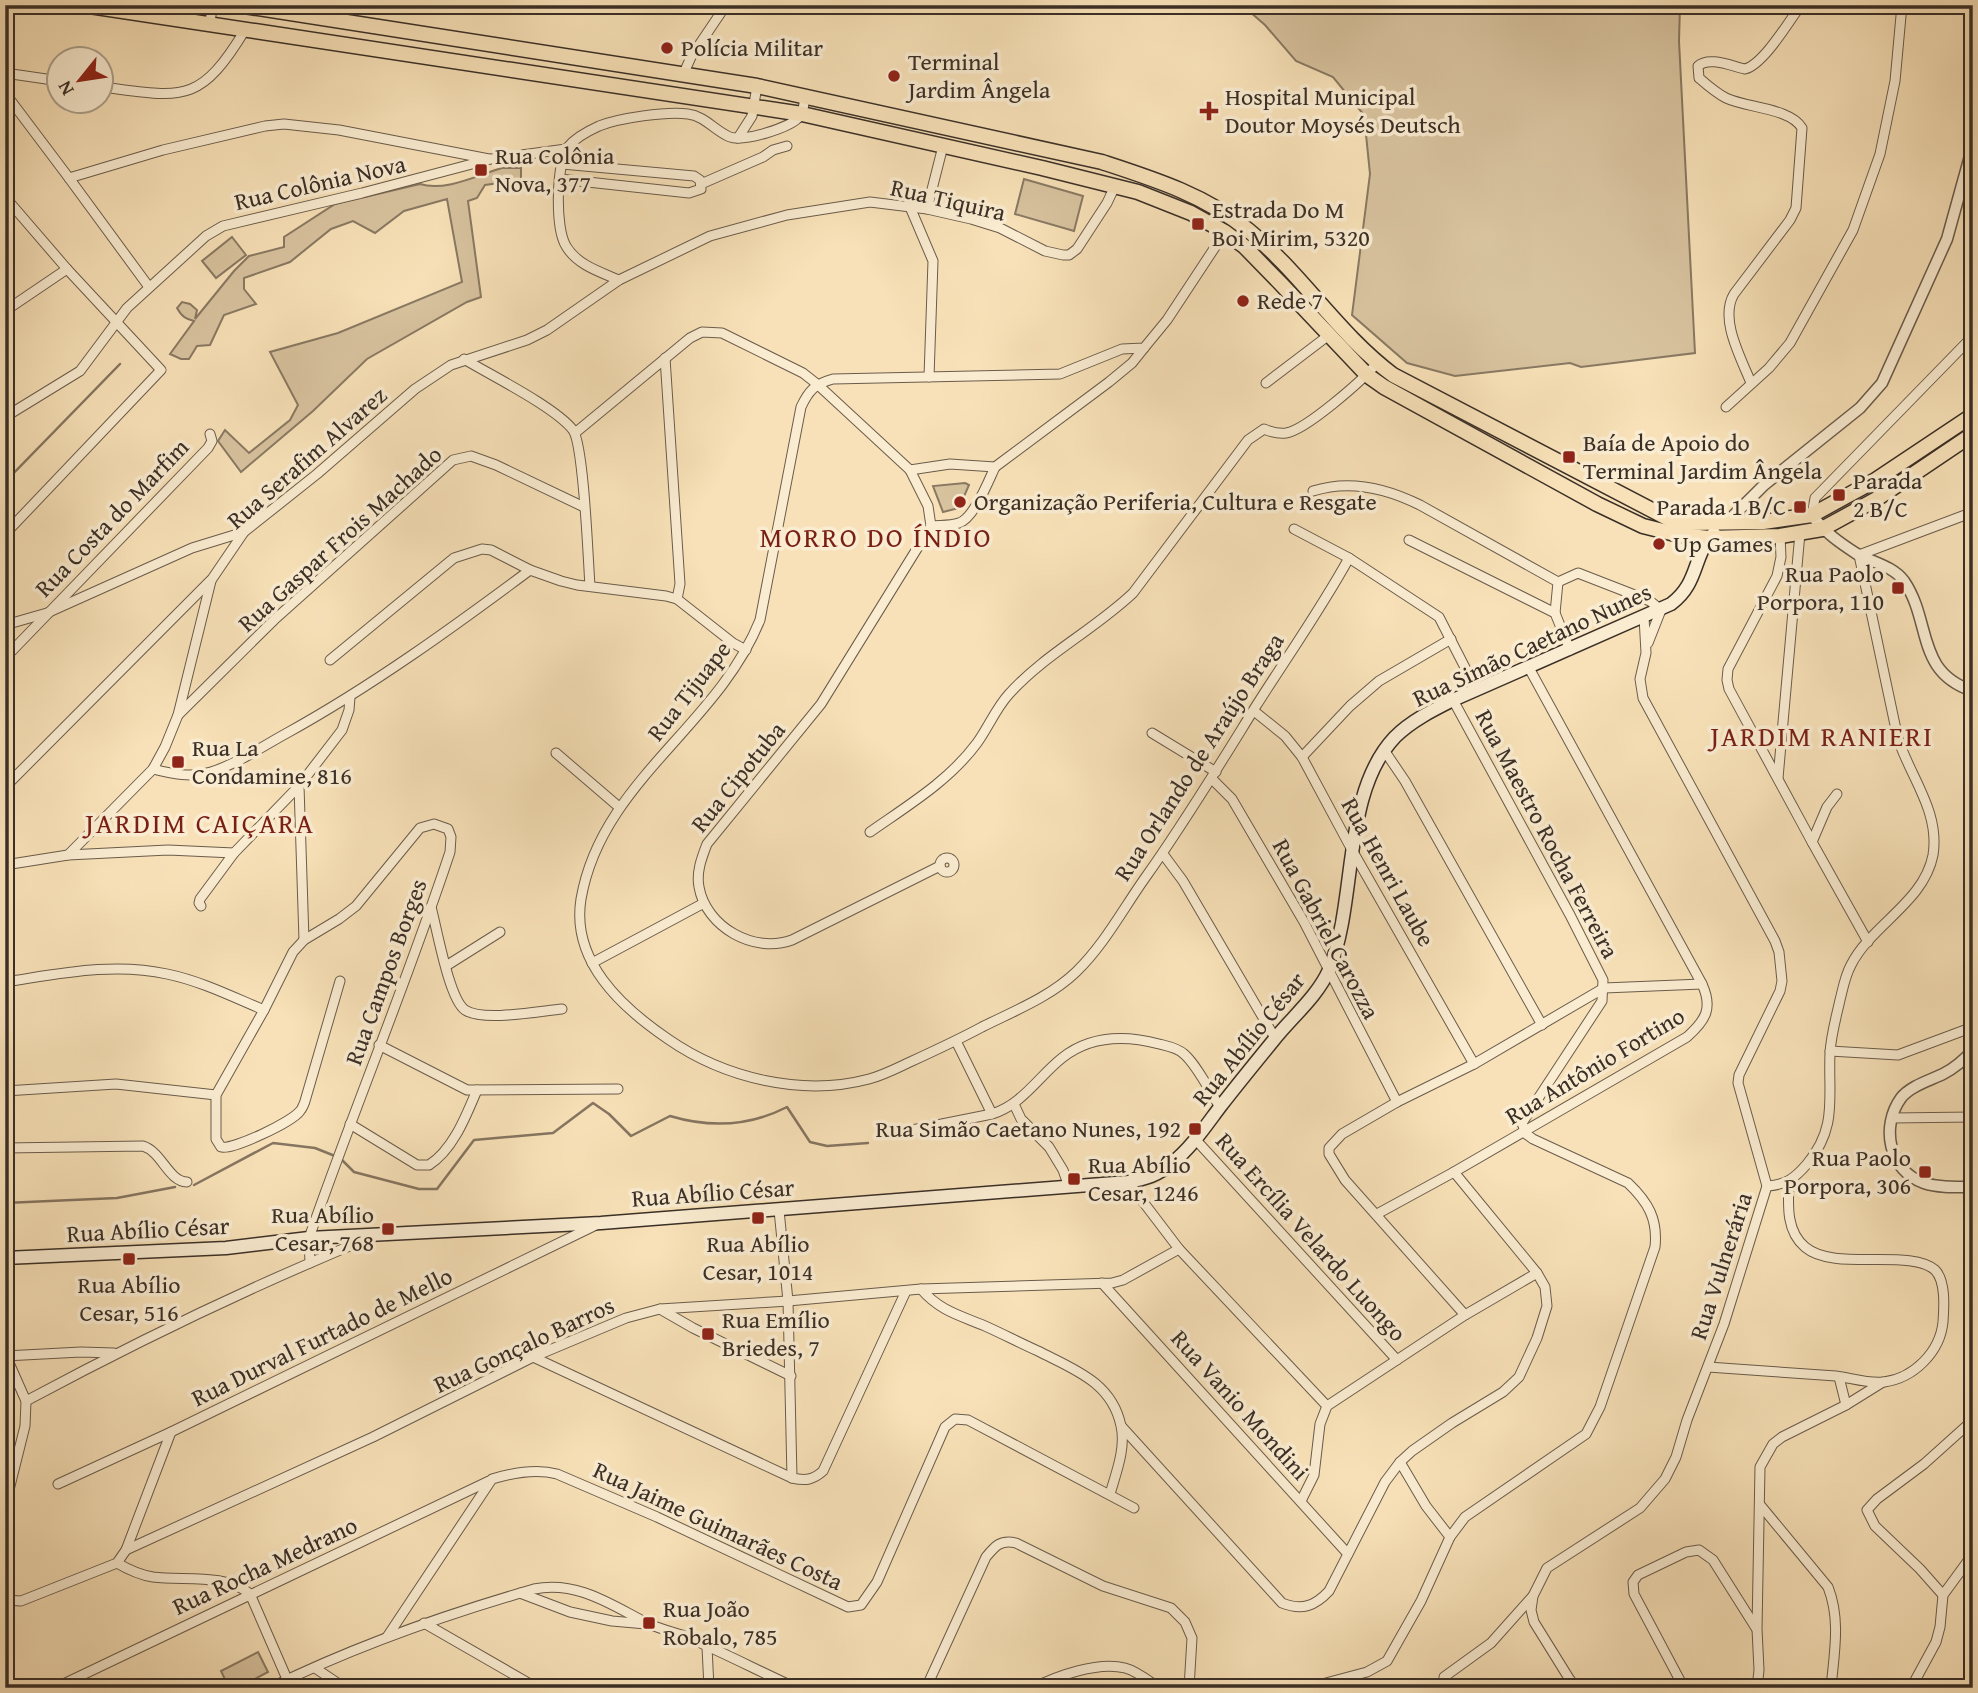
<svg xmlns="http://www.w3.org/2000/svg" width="1978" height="1693" font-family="'Gentium Book Plus',serif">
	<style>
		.green { fill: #d8c39f; stroke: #897963; stroke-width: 2 }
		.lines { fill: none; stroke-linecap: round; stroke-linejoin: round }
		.stream { stroke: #857561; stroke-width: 2.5 }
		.minor-casing { stroke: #6a5c4b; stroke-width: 11 }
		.tertiary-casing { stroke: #6a5c4b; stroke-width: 13 }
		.secondary-casing { stroke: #3a2f27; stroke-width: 15 }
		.primary-casing { stroke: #3a2f27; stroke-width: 17 }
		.minor { stroke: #faecd1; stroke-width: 9 }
		.tertiary { stroke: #faecd1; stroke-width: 10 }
		.secondary { stroke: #faecd1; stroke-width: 12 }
		.primary { stroke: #f8e1b8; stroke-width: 14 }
		.poi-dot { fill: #8f2418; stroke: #faecd1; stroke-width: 2.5 }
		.labels { text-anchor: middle; stroke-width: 7; stroke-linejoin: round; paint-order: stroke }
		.poi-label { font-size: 24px; fill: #3a2f27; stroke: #faecd1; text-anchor: start }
		.street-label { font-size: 24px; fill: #3a2f27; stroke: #faecd1 }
		.quarter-label { font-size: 28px; letter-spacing: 2px; fill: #7a1f14; stroke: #faecd1 }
	</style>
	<rect width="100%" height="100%" fill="#f8e1b8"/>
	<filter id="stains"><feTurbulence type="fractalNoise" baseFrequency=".00286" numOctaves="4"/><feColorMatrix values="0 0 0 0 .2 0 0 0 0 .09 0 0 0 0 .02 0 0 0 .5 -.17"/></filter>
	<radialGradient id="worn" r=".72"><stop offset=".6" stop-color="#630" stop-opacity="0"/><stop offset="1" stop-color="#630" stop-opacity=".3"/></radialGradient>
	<g class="green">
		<path d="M1242,5H1680L1679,41L1695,353L1581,367L1570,363L1455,376L1407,363L1352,315L1370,174L1364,115L1333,77L1296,61L1265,25Z"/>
		<path d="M502,168H521V180L485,185L477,198L468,201L481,297L467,302L367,359L313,411L241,472L218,441L225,430L249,453L290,420L298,405L270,352L338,333L462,282L447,199L404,211L375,233L353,221L331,229L290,262L244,278V289L256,304L224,315L210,345L197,346L189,359H181L170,354L194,321C186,319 182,317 177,308L182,302L190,304L197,310L195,319L234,271L249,256L284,247V237L335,204L420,184C445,192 478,175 502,168Z"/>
		<path d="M1024,179L1083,196L1074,231L1015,214Z"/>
		<path d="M232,237L246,255L216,278L202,261Z"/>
		<path d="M965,483L969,485L959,508L943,512L933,486Z"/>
		<path d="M258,1652L268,1672L238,1688H229L221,1671Z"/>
	</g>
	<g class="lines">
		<g class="stream">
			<path d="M5,482L120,364"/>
			<path d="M341,1159L354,1172L419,1189H437L474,1140L553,1133L593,1103L609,1114L631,1136L670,1116C710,1128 750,1126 787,1107L810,1142L827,1146L868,1143"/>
			<path d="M194,1185L273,1143L315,1148L335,1156"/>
			<path d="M5,1203L117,1198L175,1187"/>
		</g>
		<defs>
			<g id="minor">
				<path d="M209,26L213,5"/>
				<path d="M5,73L60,81"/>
				<path d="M683,75L691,57L726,5"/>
				<path d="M102,87C182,97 199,106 245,30"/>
				<path d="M5,93L69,178"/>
				<path d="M738,138L752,116L757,86"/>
				<path d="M560,179L689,193L701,189L700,180L694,176L562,164"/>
				<path d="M701,184L763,157L773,150L787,146"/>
				<path d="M5,197L67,269L161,370L5,534"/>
				<path d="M910,207L933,261L929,377"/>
				<path d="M927,209L943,146"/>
				<path d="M1225,232L1167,320L1144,348L1122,349L1060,374L833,379C815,384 809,390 801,407L760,620C717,727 601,782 581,899C571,961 621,1007 668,1039C724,1078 802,1097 869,1079C884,1075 897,1068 910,1062C934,1051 958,1040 982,1027C1014,1011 1050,997 1076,972C1104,945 1123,909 1145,878C1185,822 1220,764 1256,706C1287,657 1321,609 1349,558"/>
				<path d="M619,280C600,272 577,265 566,246C555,228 556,164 568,147C575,138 588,131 599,126C619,118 667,111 688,114C705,116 715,131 730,137C743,142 791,128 800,116C804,111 804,102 805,96"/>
				<path d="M149,287L69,178L163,150L265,126L284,124L339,130L489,159"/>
				<path d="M5,311L67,269"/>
				<path d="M665,358L680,584L677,599"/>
				<path d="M464,359C492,376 555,407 573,430C584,446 588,559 590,586"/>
				<path d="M1266,383L1329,335"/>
				<path d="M1751,383C1741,358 1719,319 1734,294L1790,220L1796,208L1802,128C1790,108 1747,108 1726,98C1716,93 1707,85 1699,78L1698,66C1709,56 1731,66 1745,69C1764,64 1789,21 1801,5"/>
				<path d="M1726,407L1769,368L1790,343L1853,230L1880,154L1895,81L1902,5"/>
				<path d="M5,417L80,371L127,308L206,236L223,226L362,193L491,159L566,149"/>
				<path d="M575,433L690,338L702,332L722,333L803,373L817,384L910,470L928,506L931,526L821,704L707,844C702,857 696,872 699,887C706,927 754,954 792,940L940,866"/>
				<path d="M910,470L950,464L995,467L1109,382L1132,363L1144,348"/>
				<path d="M1313,491C1350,479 1386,488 1420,505L1558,582L1555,613"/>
				<path d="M1812,515L1815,498L1973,336"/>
				<path d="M931,526C940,525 950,526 959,523C974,518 988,482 995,467"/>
				<path d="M1294,529L1349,558L1439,617L1476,689"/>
				<path d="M1780,536L1781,557L1777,576L1728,669L1727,680L1729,689L1812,842"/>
				<path d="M1409,540L1555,613L1570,650"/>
				<path d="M1558,582L1578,573L1650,601L1661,610L1648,643"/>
				<path d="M5,625L47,613L192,548L244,532"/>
				<path d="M5,658L208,448L212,441L210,434"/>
				<path d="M330,660L454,558L482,549L491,550L530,570"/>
				<path d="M1254,711L1285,736L1302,757L1352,850L1474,1064"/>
				<path d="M178,715L274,620L453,460L471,456L496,465L584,507"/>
				<path d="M1152,733L1216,772"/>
				<path d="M1384,750L1405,781L1542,1025"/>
				<path d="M556,753L619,807"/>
				<path d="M1302,757L1350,706L1379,681L1451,639"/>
				<path d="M153,769C172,774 192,778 211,772C237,764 263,746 287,733C372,686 452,628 530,570L561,581L577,585L666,596L677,599L733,643L746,650"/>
				<path d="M1778,778L1800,533"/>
				<path d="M1212,779L1232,799L1304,922L1397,1102"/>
				<path d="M299,786L304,940"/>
				<path d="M5,787L212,579L244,532L317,474L415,389L451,365L527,340L547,330L619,280L710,236L787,215L870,202L927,209L971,219L1000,228L1045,251L1063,255H1069L1077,249L1107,203L1115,186"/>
				<path d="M1837,794L1827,807L1812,842L1868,942"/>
				<path d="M870,832C907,806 949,781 977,743C988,728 996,708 1009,694C1045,654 1094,630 1133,593L1248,440L1264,429C1271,432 1278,434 1286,433C1306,430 1363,380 1377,363"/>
				<path d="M1163,854L1183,881L1275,1038"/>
				<path d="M68,855L153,769L165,747L178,715L211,581"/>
				<circle cx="947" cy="865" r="7"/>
				<path d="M5,865L68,855L168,850L234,853"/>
				<path d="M201,906L199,903L200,899L234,853L299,786L342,730L349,710L350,697"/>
				<path d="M431,907C437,929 449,999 465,1010C483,1022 540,1011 562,1009"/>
				<path d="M592,963L704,903"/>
				<path d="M446,966L500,932"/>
				<path d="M5,982C59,974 113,962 167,974C201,981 233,997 264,1010"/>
				<path d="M956,1041L992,1114C1023,1104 1038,1077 1062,1058C1091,1035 1125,1035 1159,1044C1167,1046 1178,1048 1184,1054C1197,1065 1210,1092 1220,1107"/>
				<path d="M379,1045L467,1090L618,1089"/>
				<path d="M1830,1051L1898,1055L1973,1027"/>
				<path d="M5,1091L116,1084L216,1095"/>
				<path d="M1014,1104L1021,1119L1049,1147L1063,1170L1069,1187"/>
				<path d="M1892,1118L1973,1117"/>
				<path d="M350,1124L417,1165H429C453,1150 466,1116 477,1090"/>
				<path d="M907,1131L992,1114"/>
				<path d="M1196,1140L1397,1360"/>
				<path d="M5,1148L143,1146C162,1152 168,1181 187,1182"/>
				<path d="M1128,1182L1179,1249L1327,1406"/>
				<path d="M1767,1186C1786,1185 1795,1178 1807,1164C1838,1127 1828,1097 1830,1053C1831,1035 1836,1018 1840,1000C1843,988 1845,976 1851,965C1871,925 1924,902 1933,855C1940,812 1911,778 1898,739L1859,555L1973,512"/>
				<path d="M779,1210L788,1301L792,1478"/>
				<path d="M1377,1214L1454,1172L1687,1037C1706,1020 1713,1008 1702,984L1529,668"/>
				<path d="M310,1263L309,1238C354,1109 407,982 450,852L451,837L448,829L434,824L420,828L356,906L339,919L304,940L293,952L264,1010L216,1095V1139L221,1147C233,1150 292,1122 300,1111C301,1111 305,1102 305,1101L340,981"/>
				<path d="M1102,1283L1348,1554"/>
				<path d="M921,1289C940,1311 959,1315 985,1326C1003,1334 1020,1343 1038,1351C1073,1369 1112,1382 1121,1426C1126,1448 1116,1473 1110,1494"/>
				<path d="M660,1309L693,1328L791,1376"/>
				<path d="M1465,1315L1345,1180L1329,1154V1148L1342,1134L1397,1102L1474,1064L1604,988L1702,984"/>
				<path d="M5,1356L81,1352L114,1353"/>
				<path d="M533,1357L792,1478C806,1481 813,1480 823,1471L906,1291"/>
				<path d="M1708,1367C1751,1370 1793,1373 1836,1376C1851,1378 1869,1384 1884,1382C1914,1378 1940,1352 1943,1322C1944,1308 1946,1281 1935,1270C1910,1248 1834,1272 1805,1247C1786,1231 1788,1205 1789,1182"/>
				<path d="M1839,1377L1846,1405"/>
				<path d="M26,1401C138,1341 252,1286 369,1238"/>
				<path d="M1122,1427L1282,1603C1302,1611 1315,1606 1329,1591L1385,1482L1400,1462L1412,1451L1452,1423L1503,1392L1519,1377L1537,1338L1547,1306L1545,1287L1537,1273L1454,1172"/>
				<path d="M1400,1462L1426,1506L1450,1537"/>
				<path d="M58,1484L171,1432L596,1225"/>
				<path d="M1301,1501L1314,1475L1320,1424L1327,1406L1465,1315L1537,1273"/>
				<path d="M5,1506L25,1426L26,1401L6,1356"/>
				<path d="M1761,1506L1828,1587C1841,1620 1834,1654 1831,1688"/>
				<path d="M126,1550L373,1437L533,1357L626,1318L660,1309L788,1301L921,1289L1112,1283L1123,1280L1179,1249"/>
				<path d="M117,1563C129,1570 140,1575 153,1577C184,1581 225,1573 250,1594L287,1679"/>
				<path d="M520,1593L570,1612L612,1621L646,1624"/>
				<path d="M1943,1595L1920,1569L1875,1526L1867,1510L1877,1499L1924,1464L1973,1420"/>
				<path d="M5,1600L21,1601L117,1563L126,1550L171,1432"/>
				<path d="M424,1623L537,1688"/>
				<path d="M387,1637L492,1479C512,1473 535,1468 557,1474L657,1517L848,1607L861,1605L877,1582L945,1427L955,1419L968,1420L1134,1508"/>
				<path d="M707,1647L709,1688"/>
				<path d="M315,1668L345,1688"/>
				<path d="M1444,1677L1491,1643L1533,1596"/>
				<path d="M55,1688L489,1481"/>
				<path d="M270,1688C355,1646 444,1615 534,1589C578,1580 613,1606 649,1624C660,1629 673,1632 685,1636C722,1652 759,1671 796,1688"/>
				<path d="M926,1688L986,1557C995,1546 1001,1539 1016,1543L1103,1586L1171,1608L1185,1622L1192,1638L1189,1688"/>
				<path d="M1033,1688C1057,1676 1098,1661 1125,1668C1137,1671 1149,1681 1159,1688"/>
				<path d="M1307,1688L1367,1672L1387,1661L1421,1601L1450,1537L1465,1517L1586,1434L1600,1407L1655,1247C1658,1219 1648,1202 1628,1183L1533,1139L1526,1134L1522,1123L1602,1001L1603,980L1570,915L1453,700"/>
				<path d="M1558,1688L1571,1681"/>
				<path d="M1575,1688L1534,1622L1531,1610L1533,1596L1547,1568L1640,1508L1665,1479L1676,1457L1687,1420L1724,1324L1767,1186L1738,1083L1739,1075L1780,991L1782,981L1779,952L1775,941L1643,698L1640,679L1646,653L1644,617"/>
				<path d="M1684,1688L1634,1594L1633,1582L1638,1575L1686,1552L1699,1550L1713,1560L1756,1628"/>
				<path d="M1757,1688L1759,1670L1757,1629L1760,1467L1773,1444L1782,1437L1846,1405L1883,1382"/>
				<path d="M1911,1688L1936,1642L1940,1627L1943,1595L1973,1554"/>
			</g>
			<g id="tertiary">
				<path d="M1812,515C1824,532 1840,543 1857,554C1872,562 1893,566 1904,581C1932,622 1915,672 1973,691"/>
				<path d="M1726,523L1764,485L1860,408L1882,383L1947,239L1973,145"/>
				<path d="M1973,1050C1964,1060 1955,1068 1943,1074C1931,1080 1910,1086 1901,1098C1880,1127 1889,1171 1924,1183C1939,1188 1957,1187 1973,1187"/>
			</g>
			<path id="secondary" d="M5,1258L226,1248L309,1238L601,1223L1128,1182C1146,1179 1158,1175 1171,1164C1191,1148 1205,1127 1220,1107C1237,1085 1255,1063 1273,1041C1291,1018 1317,997 1329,970C1358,899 1341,794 1395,737C1411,721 1433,710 1453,700L1671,604C1700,582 1692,556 1714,533"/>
			<g id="primary">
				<path d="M83,5L802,114L1042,168L1138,192L1191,213L1225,232L1245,247L1282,285L1367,375L1384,387L1597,504L1643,526L1679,535L1709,538L1780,536L1822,529L1875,500L1973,434"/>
				<path d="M238,5L757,86L1102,162C1154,179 1205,195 1248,230C1301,273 1338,334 1393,375L1671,520L1686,523L1763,522L1812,515L1874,481L1973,415"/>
			</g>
		</defs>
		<use href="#minor" class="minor-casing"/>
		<use href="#tertiary" class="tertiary-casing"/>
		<use href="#secondary" class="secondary-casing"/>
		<use href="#primary" class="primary-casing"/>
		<use href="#minor" class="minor"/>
		<use href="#tertiary" class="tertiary"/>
		<use href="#secondary" class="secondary"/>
		<use href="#primary" class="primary"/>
	</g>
	<g class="poi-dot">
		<circle cx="667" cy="48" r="7"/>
		<circle cx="894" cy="76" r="7"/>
		<path d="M1205.5 100.5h7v7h7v7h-7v7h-7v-7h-7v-7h7z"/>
		<rect x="474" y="163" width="14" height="14" rx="3.5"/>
		<rect x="1191" y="217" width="14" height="14" rx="3.5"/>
		<circle cx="1243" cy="301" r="7"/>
		<rect x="1562" y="450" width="14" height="14" rx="3.5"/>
		<rect x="1832" y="488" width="14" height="14" rx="3.5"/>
		<circle cx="960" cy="502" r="7"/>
		<rect x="1793" y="500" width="14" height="14" rx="3.5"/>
		<circle cx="1659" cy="544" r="7"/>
		<rect x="1891" y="581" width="14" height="14" rx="3.5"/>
		<rect x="171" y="755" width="14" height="14" rx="3.5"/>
		<rect x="1188" y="1122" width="14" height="14" rx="3.5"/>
		<rect x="1918" y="1165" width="14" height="14" rx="3.5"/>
		<rect x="1067" y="1172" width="14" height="14" rx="3.5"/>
		<rect x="751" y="1211" width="14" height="14" rx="3.5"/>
		<rect x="381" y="1222" width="14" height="14" rx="3.5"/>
		<rect x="122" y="1252" width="14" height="14" rx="3.5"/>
		<rect x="701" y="1327" width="14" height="14" rx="3.5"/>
		<rect x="642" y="1616" width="14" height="14" rx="3.5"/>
	</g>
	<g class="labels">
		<g class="poi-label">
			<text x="681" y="56">Polícia Militar</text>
			<text x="908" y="70">Terminal<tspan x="908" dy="28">Jardim Ângela</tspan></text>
			<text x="1225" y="105">Hospital Municipal<tspan x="1225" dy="28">Doutor Moysés Deutsch</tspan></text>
			<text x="495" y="164">Rua Colônia<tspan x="495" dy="28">Nova, 377</tspan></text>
			<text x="1212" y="218">Estrada Do M<tspan x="1212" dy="28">Boi Mirim, 5320</tspan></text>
			<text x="1257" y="309">Rede 7</text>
			<text x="1583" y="451">Baía de Apoio do<tspan x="1583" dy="28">Terminal Jardim Ângela</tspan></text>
			<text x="1853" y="489">Parada<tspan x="1853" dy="28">2 B/C</tspan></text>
			<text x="974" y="510">Organização Periferia, Cultura e Resgate</text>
			<text x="1786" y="515" text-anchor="end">Parada 1 B/C</text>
			<text x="1673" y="552">Up Games</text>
			<text x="1884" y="582" text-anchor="end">Rua Paolo<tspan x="1884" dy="28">Porpora, 110</tspan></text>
			<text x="192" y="756">Rua La<tspan x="192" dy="28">Condamine, 816</tspan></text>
			<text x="1181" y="1137" text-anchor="end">Rua Simão Caetano Nunes, 192</text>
			<text x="1911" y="1166" text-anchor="end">Rua Paolo<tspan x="1911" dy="28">Porpora, 306</tspan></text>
			<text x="1088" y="1173">Rua Abílio<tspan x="1088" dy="28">Cesar, 1246</tspan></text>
			<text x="374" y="1223" text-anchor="end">Rua Abílio<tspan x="374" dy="28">Cesar, 768</tspan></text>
			<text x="758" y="1252" text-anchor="middle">Rua Abílio<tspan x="758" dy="28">Cesar, 1014</tspan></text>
			<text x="129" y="1293" text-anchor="middle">Rua Abílio<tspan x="129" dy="28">Cesar, 516</tspan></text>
			<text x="722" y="1328">Rua Emílio<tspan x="722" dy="28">Briedes, 7</tspan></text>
			<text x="663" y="1617">Rua João<tspan x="663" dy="28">Robalo, 785</tspan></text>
		</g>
		<g class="street-label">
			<text transform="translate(320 183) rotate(-13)" y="8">Rua Colônia Nova</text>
			<text transform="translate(948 200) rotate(13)" y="8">Rua Tiquira</text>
			<text transform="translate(307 458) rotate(-41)" y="8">Rua Serafim Alvarez</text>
			<text transform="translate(112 518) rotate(-46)" y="8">Rua Costa do Marfim</text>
			<text transform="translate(340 539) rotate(-42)" y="8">Rua Gaspar Frois Machado</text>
			<text transform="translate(1532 645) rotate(-25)" y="8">Rua Simão Caetano Nunes</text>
			<text transform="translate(689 691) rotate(-52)" y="8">Rua Tijuape</text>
			<text transform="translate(1199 757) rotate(-57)" y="8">Rua Orlando de Araújo Braga</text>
			<text transform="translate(738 777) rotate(-51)" y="8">Rua Cipotuba</text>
			<text transform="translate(1547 834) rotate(62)" y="8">Rua Maestro Rocha Ferreira</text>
			<text transform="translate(1388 872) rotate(61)" y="8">Rua Henri Laube</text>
			<text transform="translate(1326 929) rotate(62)" y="8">Rua Gabriel Carozza</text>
			<text transform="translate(386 972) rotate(-70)" y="8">Rua Campos Borges</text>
			<text transform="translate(1249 1039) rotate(-51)" y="8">Rua Abílio César</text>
			<text transform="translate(1595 1066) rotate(-31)" y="8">Rua Antônio Fortino</text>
			<text transform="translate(713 1193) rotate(-4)" y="8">Rua Abílio César</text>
			<text transform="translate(148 1230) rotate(-3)" y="8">Rua Abílio César</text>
			<text transform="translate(1311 1237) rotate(48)" y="8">Rua Ercília Velardo Luongo</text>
			<text transform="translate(1721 1266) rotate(-72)" y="8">Rua Vulnerária</text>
			<text transform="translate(322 1337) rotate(-26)" y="8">Rua Durval Furtado de Mello</text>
			<text transform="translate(524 1345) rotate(-25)" y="8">Rua Gonçalo Barros</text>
			<text transform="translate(1240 1405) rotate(48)" y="8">Rua Vanio Mondini</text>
			<text transform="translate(718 1526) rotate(25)" y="8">Rua Jaime Guimarães Costa</text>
			<text transform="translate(265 1566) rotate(-25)" y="8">Rua Rocha Medrano</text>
		</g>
		<g class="quarter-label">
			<text x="876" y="547">MORRO DO ÍNDIO</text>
			<text x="1822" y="746">JARDIM RANIERI</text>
			<text x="200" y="833">JARDIM CAIÇARA</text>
		</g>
	</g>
	<rect width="1978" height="1693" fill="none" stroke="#f8e1b8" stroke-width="28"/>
	<rect x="7" y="7" width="1964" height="1679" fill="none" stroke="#3a2f27" stroke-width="3.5"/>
	<rect x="14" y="14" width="1950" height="1665" fill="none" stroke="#3a2f27" stroke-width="2"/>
	<g transform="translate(80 80) rotate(240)"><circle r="33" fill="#faecd1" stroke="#ada08d" stroke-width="2"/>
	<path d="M0-5L12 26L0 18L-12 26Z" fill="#8f2418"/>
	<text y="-10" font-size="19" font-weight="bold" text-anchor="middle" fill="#3a2f27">N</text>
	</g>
	<rect width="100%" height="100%" filter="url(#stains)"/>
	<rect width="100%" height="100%" fill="url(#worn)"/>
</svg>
